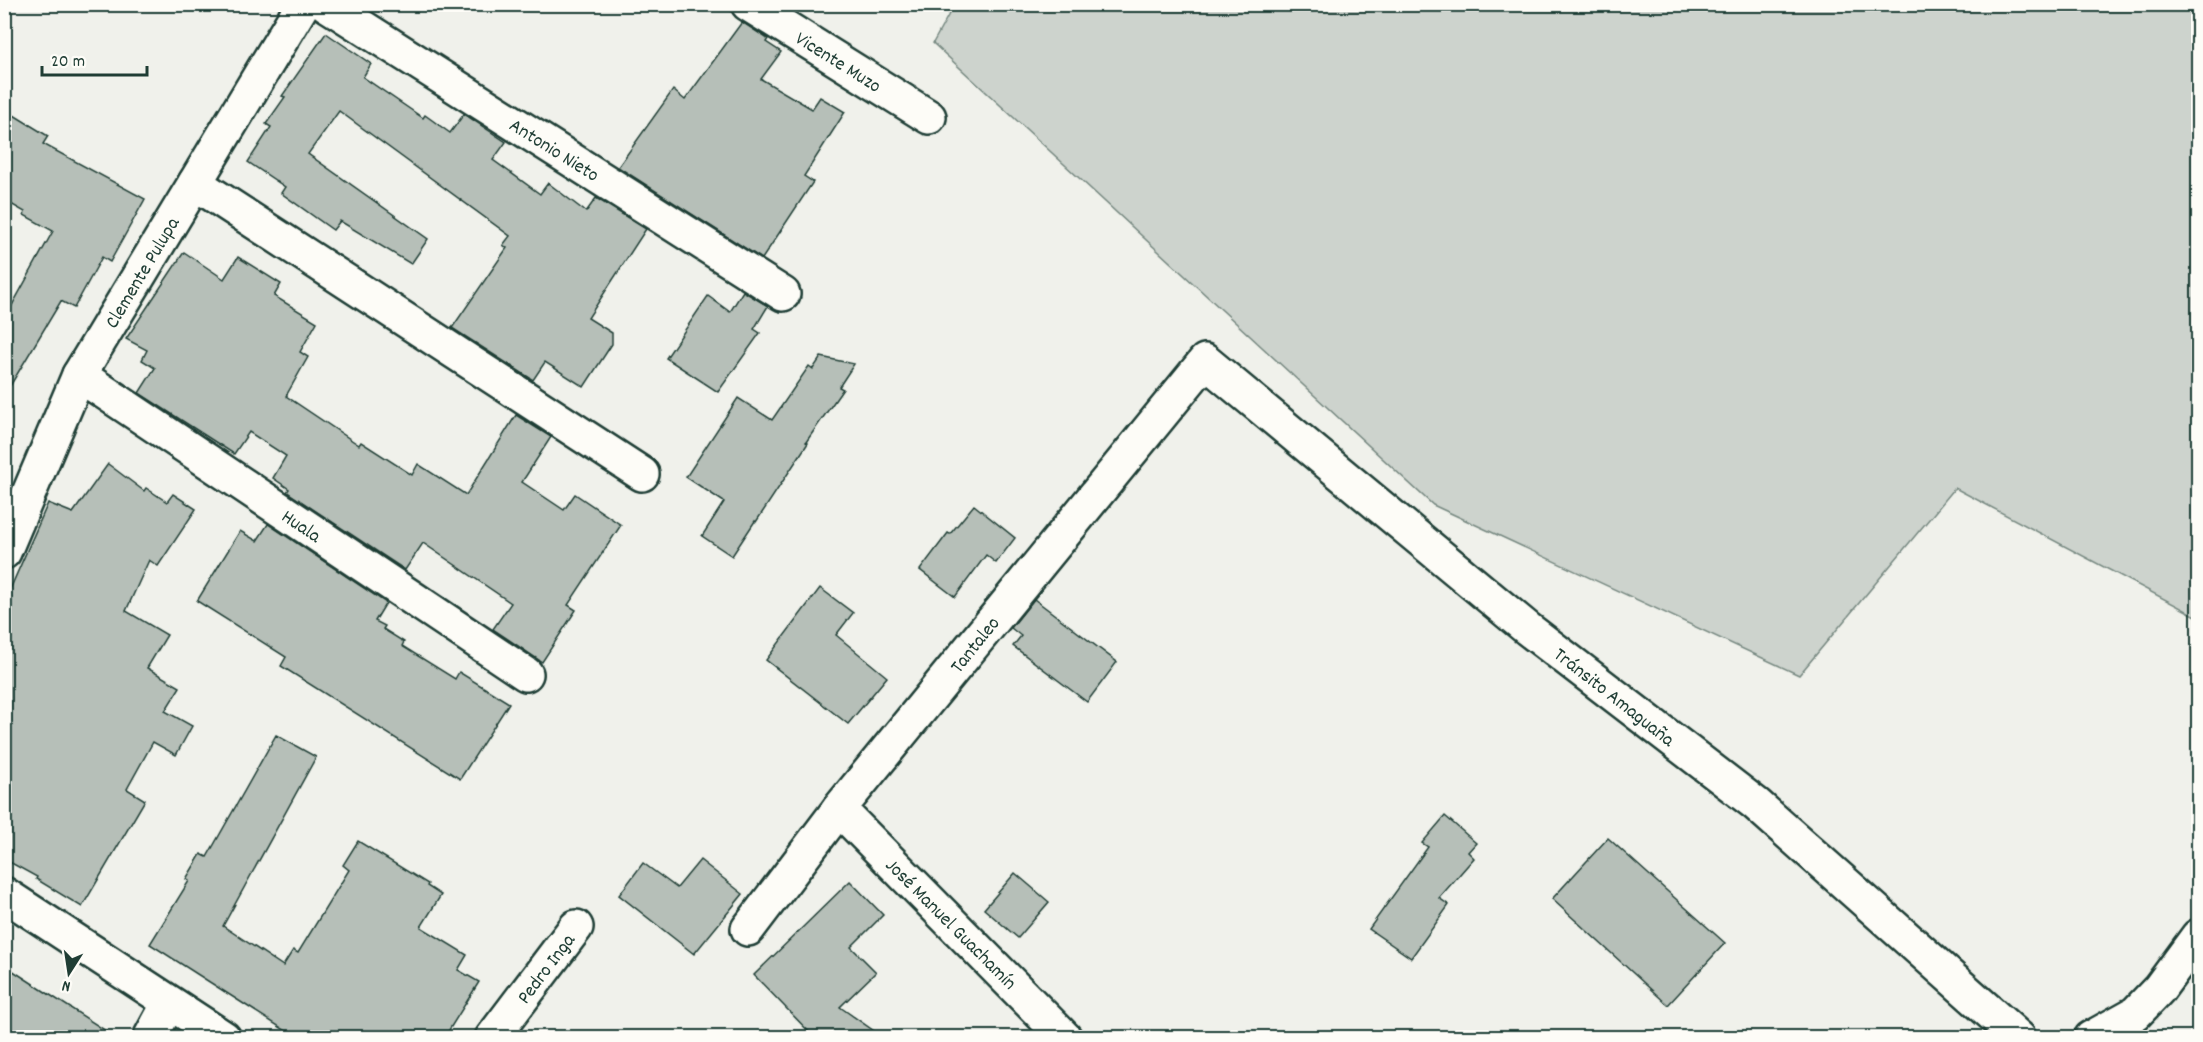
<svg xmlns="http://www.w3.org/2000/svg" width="2203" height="1042" font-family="Dekko,sans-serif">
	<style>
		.green { fill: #cdd3cd; stroke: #768880; stroke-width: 1.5 }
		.building { fill: #b6bfb8; stroke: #1f3d34; stroke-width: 1.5 }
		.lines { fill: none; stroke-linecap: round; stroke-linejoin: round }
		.minor-casing { stroke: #1f3d34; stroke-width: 38 }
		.tertiary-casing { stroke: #1f3d34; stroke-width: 38 }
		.minor { stroke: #fdfcf7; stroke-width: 33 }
		.tertiary { stroke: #fdfcf7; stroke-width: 33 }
		.labels { text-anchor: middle; stroke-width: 6; stroke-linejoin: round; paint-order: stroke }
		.street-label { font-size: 20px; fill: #1f3d34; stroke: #fdfcf7 }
	</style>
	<rect width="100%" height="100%" fill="#f0f1eb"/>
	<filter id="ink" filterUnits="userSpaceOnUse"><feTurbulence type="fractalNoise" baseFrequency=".0167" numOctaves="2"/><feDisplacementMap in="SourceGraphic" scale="12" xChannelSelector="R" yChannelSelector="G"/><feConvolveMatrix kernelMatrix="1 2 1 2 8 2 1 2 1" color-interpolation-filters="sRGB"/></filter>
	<g filter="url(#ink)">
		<path class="green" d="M954,5H2198V617L1955,488L1799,675L1433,505L933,43Z"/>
		<g class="building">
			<path d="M742,22L768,39L766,42L781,52L761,79L812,109L820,97L845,112L804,176L813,182L762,259L618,167L673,90L685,100Z"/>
			<path d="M326,33L371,64L363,77L423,118L425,115L450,133L464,114L506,142L493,160L540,194L548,183L586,212L596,198L646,229L588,318L612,333V344L584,387L545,362L533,380L452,328L507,248L503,245L510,236L339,111L308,154L428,239L411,264L340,221L333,230L281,193L285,187L248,162L271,127L266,124L285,97L282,96Z"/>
			<path d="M4,109L48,136L43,144L145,199L110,262L102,257L74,308L61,301L4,396V320L53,231L24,215L25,212L4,200Z"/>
			<path d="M184,252L224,279L238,257L281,284L274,296L317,322L300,352L308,357L286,396L359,445L361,442L412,475L418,464L466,495L516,415L551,437L522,482L564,510L575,494L621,525L568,605L576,610L542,662L493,629L511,603L423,543L405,570L287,492L289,489L273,478L286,456L249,432L234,454L139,393L155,368L142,360L147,350L126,339Z"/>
			<path d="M743,291L768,306L754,329L760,333L718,392L666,358L708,296L730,312Z"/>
			<path d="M821,357L854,364L839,387L843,389L806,442L808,443L756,522L755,521L732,556L702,536L724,502L686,477L738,398L772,420L809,366L813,369Z"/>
			<path d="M108,464L144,491L146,488L167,502L173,494L196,509L158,566L149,560L126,611L167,635L147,668L180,687L165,711L192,726L176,755L153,742L127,789L145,800L82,907L36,879L37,877L4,859V603L48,503L73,513Z"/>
			<path d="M974,505L1015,538L996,563L986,555L955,597L920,570L948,533L950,534Z"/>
			<path d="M268,524L386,603L375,621L385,626L383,629L404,642L402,646L455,679L459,672L509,703L460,779L281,666L286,657L197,601L240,531L257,541Z"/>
			<path d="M820,588L853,613L836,635L887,677L848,724L766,660Z"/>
			<path d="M1034,599L1117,662L1087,702L1013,646L1021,636L1011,628Z"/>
			<path d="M276,735L316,757L223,926L283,966L293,950L298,953L349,870L343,865L358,841L428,884L427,886L441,895L421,927L467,955L458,970L479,982L444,1038H297L150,944L189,881L186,879L201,854L207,857Z"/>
			<path d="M1445,816L1476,843L1468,852L1474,858L1439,898L1449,905L1411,958L1369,929L1428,847L1422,843Z"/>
			<path d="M1608,838L1725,943L1668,1005L1552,899Z"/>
			<path d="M700,860L743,894L694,954L619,895L643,863L677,888Z"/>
			<path d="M1015,873L1049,902L1018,938L984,909Z"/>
			<path d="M850,881L883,915L851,947L876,972L840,1007L884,1038H815L754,975Z"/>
			<path d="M4,965L44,991L117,1038H4Z"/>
		</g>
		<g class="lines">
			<defs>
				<g id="minor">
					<path d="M326,4L783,294"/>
					<path d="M748,4L929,117"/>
					<path d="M195,183L642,474"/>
					<path d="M79,375L526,674"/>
					<path d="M4,552L79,375L303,4"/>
					<path d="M839,809L1065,1038"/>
					<path d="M748,929L839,809L1205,361L1528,629L1756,804L2019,1038"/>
					<path d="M150,1038L169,1003"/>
					<path d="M492,1038L576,927"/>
					<path d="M2091,1038L2136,1013L2159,989L2198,936"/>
				</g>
				<path id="tertiary" d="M4,894L224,1038"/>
			</defs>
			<use href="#minor" class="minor-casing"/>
			<use href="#tertiary" class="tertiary-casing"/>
			<use href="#minor" class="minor"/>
			<use href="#tertiary" class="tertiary"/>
		</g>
	</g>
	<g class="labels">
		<g class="street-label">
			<text transform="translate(839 61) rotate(32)" y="7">Vicente Muzo</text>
			<text transform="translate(555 149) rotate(32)" y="7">Antonio Nieto</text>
			<text transform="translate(141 272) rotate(-59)" y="7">Clemente Pulupa</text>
			<text transform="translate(302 525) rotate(34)" y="7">Huala</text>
			<text transform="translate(974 644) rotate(-51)" y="7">Tantaleo</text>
			<text transform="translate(1615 696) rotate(38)" y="7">Tránsito Amaguaña</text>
			<text transform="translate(952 923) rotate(45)" y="7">José Manuel Guachamín</text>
			<text transform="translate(545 968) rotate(-53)" y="7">Pedro Inga</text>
		</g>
	</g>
	<rect width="2203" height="1042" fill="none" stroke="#fdfcf7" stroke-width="24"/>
	<rect x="12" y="12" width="2179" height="1018" fill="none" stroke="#1f3d34" stroke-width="2" filter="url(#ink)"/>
	<g transform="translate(69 973) rotate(192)" stroke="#fdfcf7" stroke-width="4.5" paint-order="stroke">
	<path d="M0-4.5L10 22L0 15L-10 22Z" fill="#1f3d34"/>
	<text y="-9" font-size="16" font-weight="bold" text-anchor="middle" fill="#1f3d34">N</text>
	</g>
	<path d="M42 66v9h105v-9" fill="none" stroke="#1f3d34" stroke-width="3"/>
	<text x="51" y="66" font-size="18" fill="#1f3d34" stroke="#fdfcf7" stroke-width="4.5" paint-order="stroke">20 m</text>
</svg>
